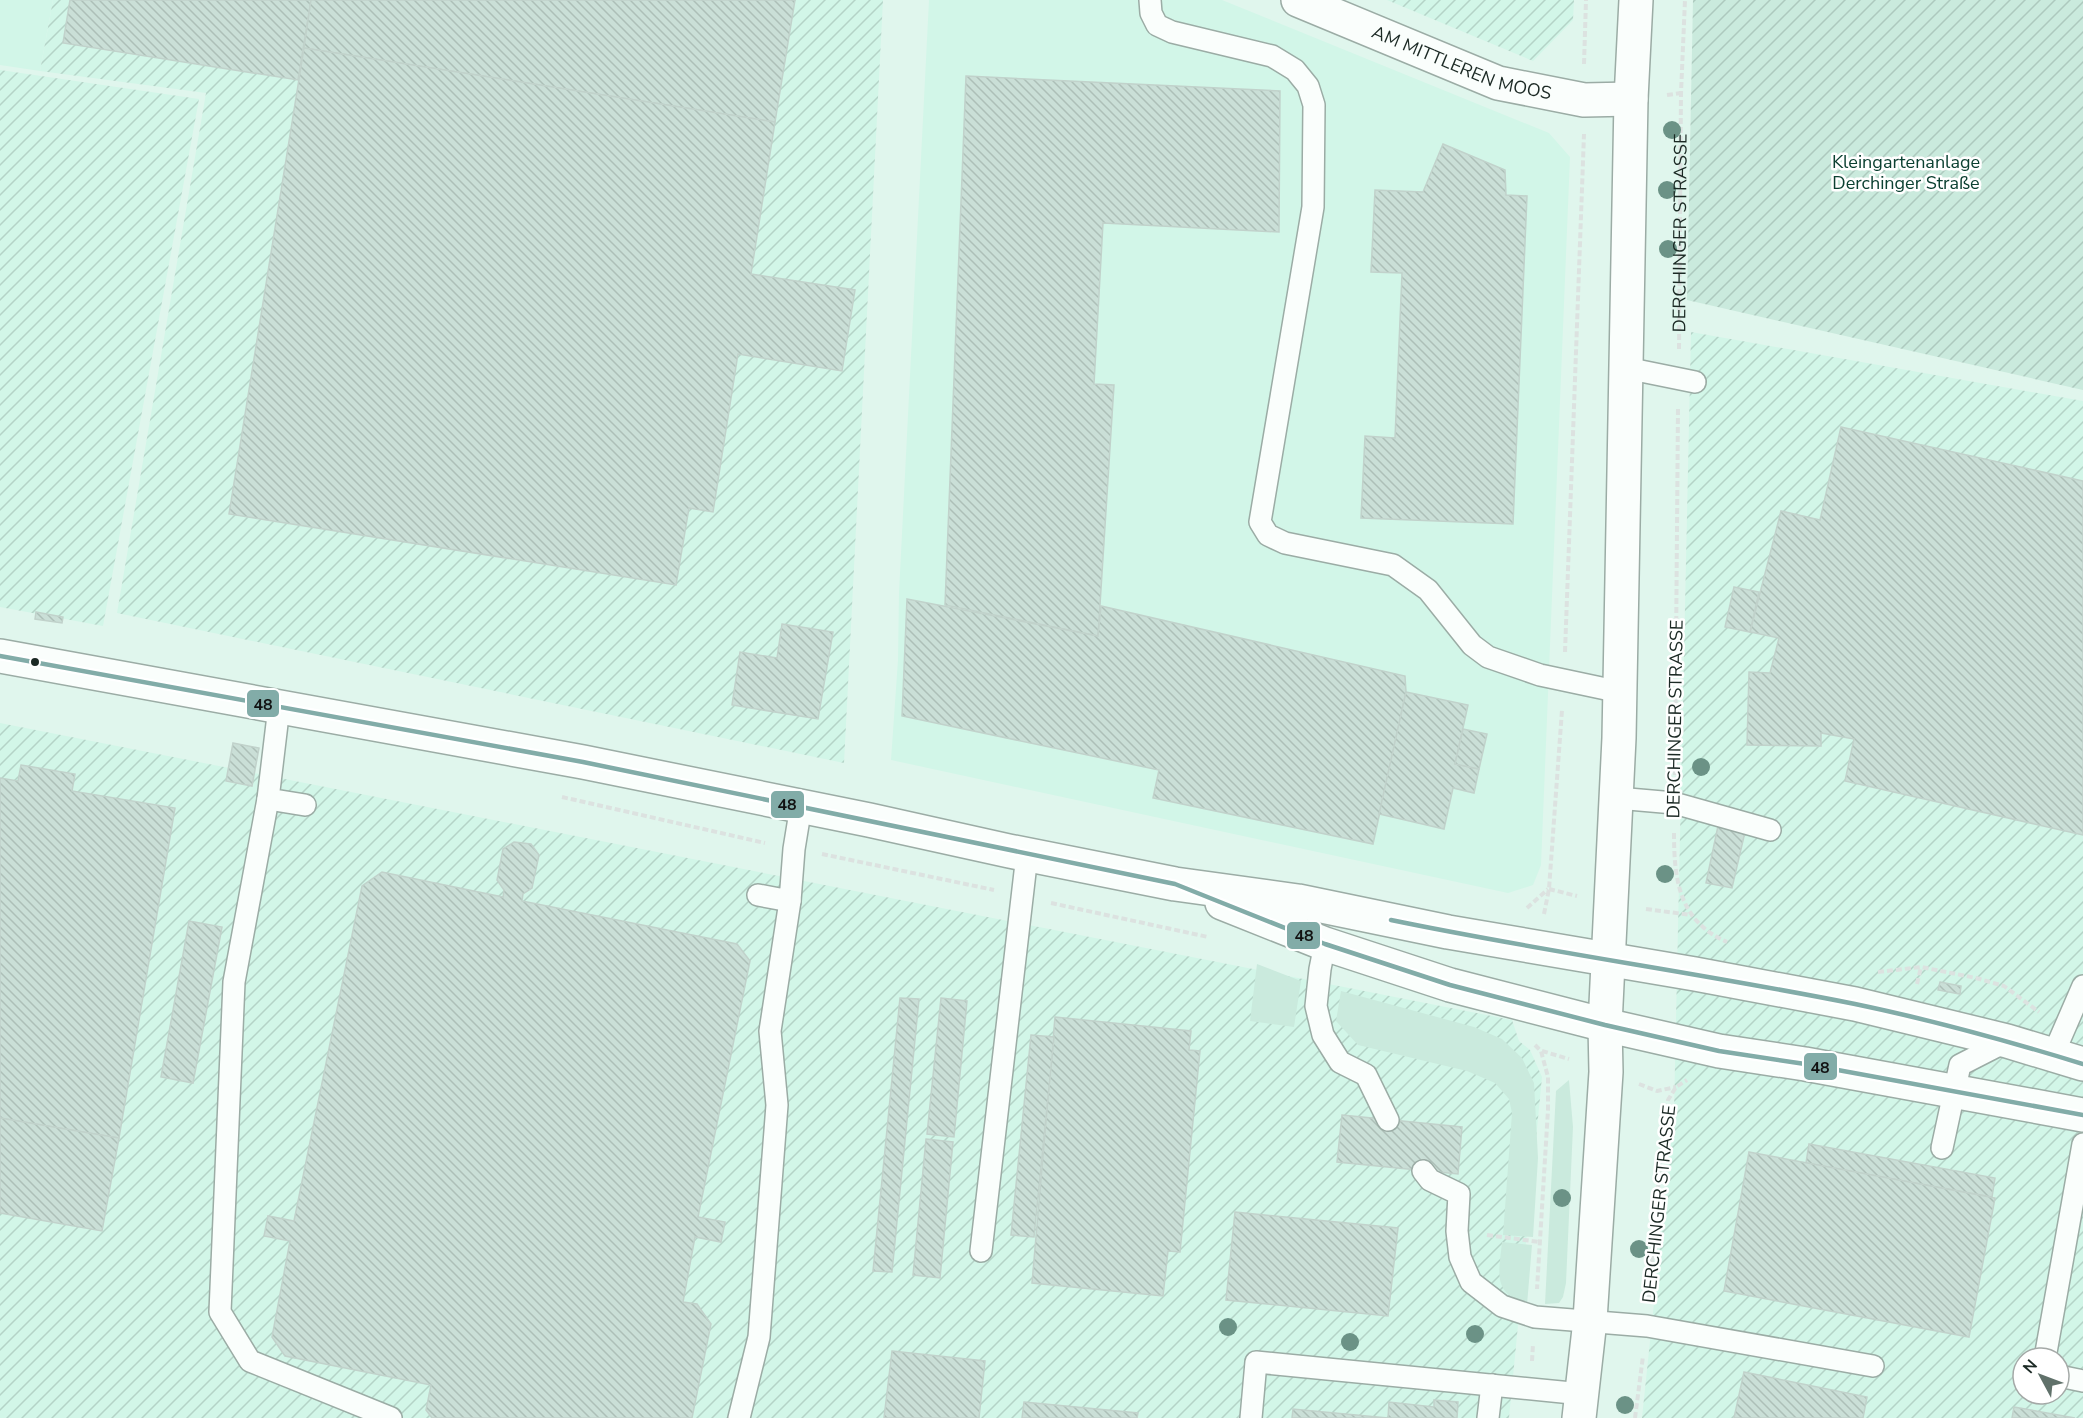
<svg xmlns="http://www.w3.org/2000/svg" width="2083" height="1418" font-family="'Nunito Sans',sans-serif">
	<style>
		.built { fill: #d2f6e8 }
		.industrial { fill: url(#industrial-furrows); fill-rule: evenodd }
		.green { fill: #caeadd }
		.garden { fill: url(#garden-furrows) }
		.building { fill: url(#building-back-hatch); stroke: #c1d2cb; stroke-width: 1.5 }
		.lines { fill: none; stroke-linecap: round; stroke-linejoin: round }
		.service-casing { stroke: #9baca5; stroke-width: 24 }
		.minor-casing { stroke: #9baca5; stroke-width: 36 }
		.tertiary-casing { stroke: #9baca5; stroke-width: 36 }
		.secondary-casing { stroke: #9baca5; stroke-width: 36 }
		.path { stroke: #dce2e0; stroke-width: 4; stroke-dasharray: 6 3; stroke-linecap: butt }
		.service { stroke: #fafefc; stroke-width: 21 }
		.minor { stroke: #fafefc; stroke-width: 33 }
		.tertiary { stroke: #fafefc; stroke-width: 33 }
		.secondary { stroke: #fafefc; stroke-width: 33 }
		.bus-1-casing { stroke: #fff; stroke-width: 9 }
		.bus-1 { stroke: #82aca8; stroke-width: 4.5 }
		.tree { fill: #6b9286 }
		.bus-dot { fill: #1b2924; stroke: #fff; stroke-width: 2 }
		.labels { text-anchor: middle; stroke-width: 5; stroke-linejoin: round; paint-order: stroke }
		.street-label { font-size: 18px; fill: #1b2924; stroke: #fff }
		.park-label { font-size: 18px; fill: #0b4031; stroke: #fff }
		.line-badge { stroke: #fff; stroke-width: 2 }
		.pale-badge-label { font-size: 16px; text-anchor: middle; font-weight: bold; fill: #111 }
	</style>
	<defs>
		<pattern id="industrial-furrows" width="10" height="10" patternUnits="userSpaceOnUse" patternTransform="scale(1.5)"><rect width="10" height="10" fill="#d2f6e8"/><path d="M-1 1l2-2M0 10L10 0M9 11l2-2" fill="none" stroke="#b4d3c7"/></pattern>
		<pattern id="garden-furrows" width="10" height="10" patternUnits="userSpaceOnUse" patternTransform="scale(1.5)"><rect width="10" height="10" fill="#caeadd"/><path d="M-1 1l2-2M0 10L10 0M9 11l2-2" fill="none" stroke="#adc9be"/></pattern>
		<pattern id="building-back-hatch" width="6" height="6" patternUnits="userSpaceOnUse" patternTransform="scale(1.5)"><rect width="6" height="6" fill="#cadfd7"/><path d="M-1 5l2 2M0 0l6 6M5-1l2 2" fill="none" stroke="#adbfb8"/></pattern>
	</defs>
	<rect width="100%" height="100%" fill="#e0f6ed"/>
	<g class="built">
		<path d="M0,0H53L40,71L0,65Z"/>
		<path d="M929,0H1222L1549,133L1570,157L1541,865L1533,885L1508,893L891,760L898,660L899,593Z"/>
	</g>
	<g class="industrial">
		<path d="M53,0H883L844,763L117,613L206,93L40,71Z"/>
		<path d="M1387,0H1574L1573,20L1533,61Z"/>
		<path d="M0,70L199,99L103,626L0,607Z"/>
		<path d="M1691,332L2083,401V1418H1642L1674,1111ZM2023,1358H2059V1394H2023Z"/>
		<path d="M0,723L1512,1020L1519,1041L1530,1050L1542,1077L1509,1418H0Z"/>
	</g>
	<g class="green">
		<path d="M1257,964L1301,981L1294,1027L1250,1021Z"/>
		<path d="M1341,991L1474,1027L1502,1039L1522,1058L1534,1083L1538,1158L1533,1237L1503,1235L1512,1113L1509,1099L1495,1083L1467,1071L1358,1045L1336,1021Z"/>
		<path d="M1569,1080L1573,1127L1566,1283L1563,1297L1559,1303L1545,1304L1556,1091Z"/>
		<path d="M1502,1242L1532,1245L1527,1305C1492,1292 1499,1274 1502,1242Z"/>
	</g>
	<path class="garden" d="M1693,0H2083V390L1687,300Z"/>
	<g class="building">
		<path d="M70,0H311L298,80L63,43Z"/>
		<path d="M311,0H795L775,122L304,48Z"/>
		<path d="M304,48L775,122L751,274L855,290L842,371L738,354L713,512L689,508L676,585L229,514Z"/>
		<path d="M966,76L1280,91L1279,232L1103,223L1094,384L1114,385L1098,636L945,605Z"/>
		<path d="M1443,144L1505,170L1506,195L1527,196L1513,524L1361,518L1365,436L1395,438L1402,273L1371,272L1375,190L1423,192Z"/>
		<path d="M1841,427L2083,481V835L1845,781L1854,739L1821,733V746L1747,745L1749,672L1770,673L1779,638L1750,632L1781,511L1820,520Z"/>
		<path d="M1734,587L1759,592L1750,632L1725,627Z"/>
		<path d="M907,599L1098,636L1101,606L1405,676L1406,692L1373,844L1153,798L1159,770L902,716Z"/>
		<path d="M36,612L63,617L62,623L35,619Z"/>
		<path d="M782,624L833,632L818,719L732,705L740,652L777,658Z"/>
		<path d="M1406,692L1468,705L1455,764L1479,769L1474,793L1453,788L1444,829L1379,814Z"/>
		<path d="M1463,729L1487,734L1479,769L1455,764Z"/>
		<path d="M233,743L259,748L252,786L226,781Z"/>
		<path d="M21,765L75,774L72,791L175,808L119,1138L0,1118V778L18,781Z"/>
		<path d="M1718,826L1745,832L1732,888L1706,883Z"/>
		<path d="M514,842L531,844L539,855L532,888L523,894L522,901L737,944L750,961L698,1217L725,1222L721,1242L695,1237L683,1302L697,1304L711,1324L692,1418H432L426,1410L431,1385L285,1356L272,1337L290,1241L264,1236L268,1216L294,1221L362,886L382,872L503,897L504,890L497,880L503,849Z"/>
		<path d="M189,921L222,927L193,1083L161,1077Z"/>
		<path d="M1940,982L1961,986L1960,994L1938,990Z"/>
		<path d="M900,998L919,999L892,1272L873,1271Z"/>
		<path d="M941,998L967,1001L954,1137L927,1134Z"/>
		<path d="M1055,1017L1191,1031L1189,1050L1200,1051L1180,1252L1168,1251L1163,1296L1032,1283Z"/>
		<path d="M1031,1035L1054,1037L1034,1237L1011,1235Z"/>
		<path d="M1342,1115L1462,1127L1458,1174L1337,1162Z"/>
		<path d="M0,1118L119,1138L102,1231L0,1213Z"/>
		<path d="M926,1139L953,1142L940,1278L913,1275Z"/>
		<path d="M1809,1144L1995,1178L1992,1197L1806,1163Z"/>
		<path d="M1749,1152L1995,1198L1969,1337L1724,1291Z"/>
		<path d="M1235,1212L1398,1228L1388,1316L1226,1300Z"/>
		<path d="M892,1351L985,1361L979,1418H884Z"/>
		<path d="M1744,1372L1867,1397L1863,1418H1734Z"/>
		<path d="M1434,1400L1458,1402L1457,1418H1292L1293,1409L1388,1418L1389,1402L1434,1407Z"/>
		<path d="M1024,1402L1138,1413L1137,1418H1022Z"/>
		<path d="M2014,1407L2075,1418H2012Z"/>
	</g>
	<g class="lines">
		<defs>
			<g id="service">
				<path d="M1150,0L1151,13L1157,25L1172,32L1272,56L1295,70L1308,86L1314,105L1313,207L1260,522L1268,535L1285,543L1393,565L1428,590L1472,645L1488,657L1540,675L1620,692"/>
				<path d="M1626,368L1695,382"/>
				<path d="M279,707L268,799L305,805"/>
				<path d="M1617,798L1674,803L1770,830"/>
				<path d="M268,799L234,982L220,1312L250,1361L391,1418"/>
				<path d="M758,895L790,901L794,849L801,806"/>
				<path d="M1325,944L1320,969L1316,1006L1323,1035L1340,1062L1366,1075L1388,1120"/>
				<path d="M2053,1055L2083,986"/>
				<path d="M1942,1148L1960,1065L2007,1041"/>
				<path d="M1423,1171L1430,1180L1459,1194L1457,1231L1460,1257L1471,1282L1502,1306L1535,1317L1647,1326L1873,1366"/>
				<path d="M981,1251L1027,855"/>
				<path d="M2045,1358L2083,1144"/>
				<path d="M2059,1376L2083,1381"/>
				<path d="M739,1418L759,1337L777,1105L770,1031L790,901"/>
				<path d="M1251,1418L1256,1362L1582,1394"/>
				<path d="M1488,1418L1492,1385"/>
			</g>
			<g id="minor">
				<path id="s2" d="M1298,0L1498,83L1584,100L1631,99"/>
			</g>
			<path id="tertiary" d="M1579,1418L1590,1320L1606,1072L1605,1025"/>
			<g id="secondary">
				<path d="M0,656L583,762L869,820L1009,851L1175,884L1298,901L1448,932L1695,974L1855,1004L2007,1041L2083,1064"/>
				<path d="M1222,903L1325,944L1450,985L1605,1025L1719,1051L1805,1064L2083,1115"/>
				<path d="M1605,1025L1619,738L1631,99L1636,0"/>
			</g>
		</defs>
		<use href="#service" class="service-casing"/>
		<use href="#minor" class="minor-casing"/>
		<use href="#tertiary" class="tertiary-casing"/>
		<use href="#secondary" class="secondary-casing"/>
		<g class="path">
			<path d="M1584,64L1586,0"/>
			<path d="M1667,95L1681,93"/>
			<path id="s1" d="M1679,349L1681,93L1685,0"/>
			<path d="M1565,652L1584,134"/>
			<path d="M1675,775L1678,407"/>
			<path d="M562,797L765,843"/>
			<path d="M1674,833C1674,880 1679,921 1727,942"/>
			<path d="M822,854L994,890"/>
			<path d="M1549,889L1577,896"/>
			<path d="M1051,903L1208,937"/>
			<path d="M1527,908L1548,889"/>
			<path d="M1646,909L1691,915"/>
			<path d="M1544,914L1549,889L1562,710"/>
			<path d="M1878,972L1921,967L1976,978L2004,986L2039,1012"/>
			<path d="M1917,984L1921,967"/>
			<path d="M1535,1045L1541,1051L1548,1077V1110L1537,1289"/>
			<path d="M1542,1051L1569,1059"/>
			<path d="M1639,1084L1657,1091L1676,1087"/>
			<path d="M1487,1235L1540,1242"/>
			<path d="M1649,1298L1663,1128L1668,1100L1676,1087L1687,1080"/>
			<path d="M1532,1361L1533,1344"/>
			<path d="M1635,1418L1643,1356"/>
		</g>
		<use href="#service" class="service"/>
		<use href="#minor" class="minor"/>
		<use href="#tertiary" class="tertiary"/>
		<use href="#secondary" class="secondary"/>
		<defs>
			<g id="bus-1">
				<path d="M0,656L583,762L1175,884L1325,944L1450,985L1605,1025L1719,1051L1805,1064L2083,1115"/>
				<path d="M1391,920C1545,952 1701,973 1855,1004C1932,1020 2008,1041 2083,1064"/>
			</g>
		</defs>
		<use href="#bus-1" class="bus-1-casing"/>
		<use href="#bus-1" class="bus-1"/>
	</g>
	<g class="tree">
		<circle cx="1672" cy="130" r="9"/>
		<circle cx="1667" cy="190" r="9"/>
		<circle cx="1668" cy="249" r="9"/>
		<circle cx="1701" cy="767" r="9"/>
		<circle cx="1665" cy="874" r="9"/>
		<circle cx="1562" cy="1198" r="9"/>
		<circle cx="1639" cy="1249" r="9"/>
		<circle cx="1228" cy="1327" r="9"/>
		<circle cx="1475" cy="1334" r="9"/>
		<circle cx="1350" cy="1342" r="9"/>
		<circle cx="1625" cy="1405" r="9"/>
	</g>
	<circle class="bus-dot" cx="35" cy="662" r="5"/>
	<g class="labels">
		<g class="street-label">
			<text dy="6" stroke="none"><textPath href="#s2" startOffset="176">AM MITTLEREN MOOS</textPath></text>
			<text dy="6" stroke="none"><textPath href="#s1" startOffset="116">DERCHINGER STRASSE</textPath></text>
			<text transform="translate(1675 719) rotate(-89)" y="6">DERCHINGER STRASSE</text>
			<text transform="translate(1659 1204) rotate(-84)" y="6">DERCHINGER STRASSE</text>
		</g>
		<g class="park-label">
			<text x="1906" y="168">Kleingartenanlage<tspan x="1906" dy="21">Derchinger Straße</tspan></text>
		</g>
	</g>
	<g class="line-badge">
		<rect x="246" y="689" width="34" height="29" rx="6" fill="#82aca8"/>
		<rect x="770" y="790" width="35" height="29" rx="6" fill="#82aca8"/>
		<rect x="1286" y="921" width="35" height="29" rx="6" fill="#82aca8"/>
		<rect x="1803" y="1052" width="35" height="29" rx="6" fill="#82aca8"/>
	</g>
	<g class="pale-badge-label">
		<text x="263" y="710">48</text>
		<text x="787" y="810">48</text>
		<text x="1304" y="941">48</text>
		<text x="1820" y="1073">48</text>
	</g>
	<g transform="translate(2041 1376) rotate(311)"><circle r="28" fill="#ffffff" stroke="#a4a9a7" stroke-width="1.5"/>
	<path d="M0-4.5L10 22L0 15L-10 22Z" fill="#60716a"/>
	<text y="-9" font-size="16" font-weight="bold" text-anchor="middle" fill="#1b2924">N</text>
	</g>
</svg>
